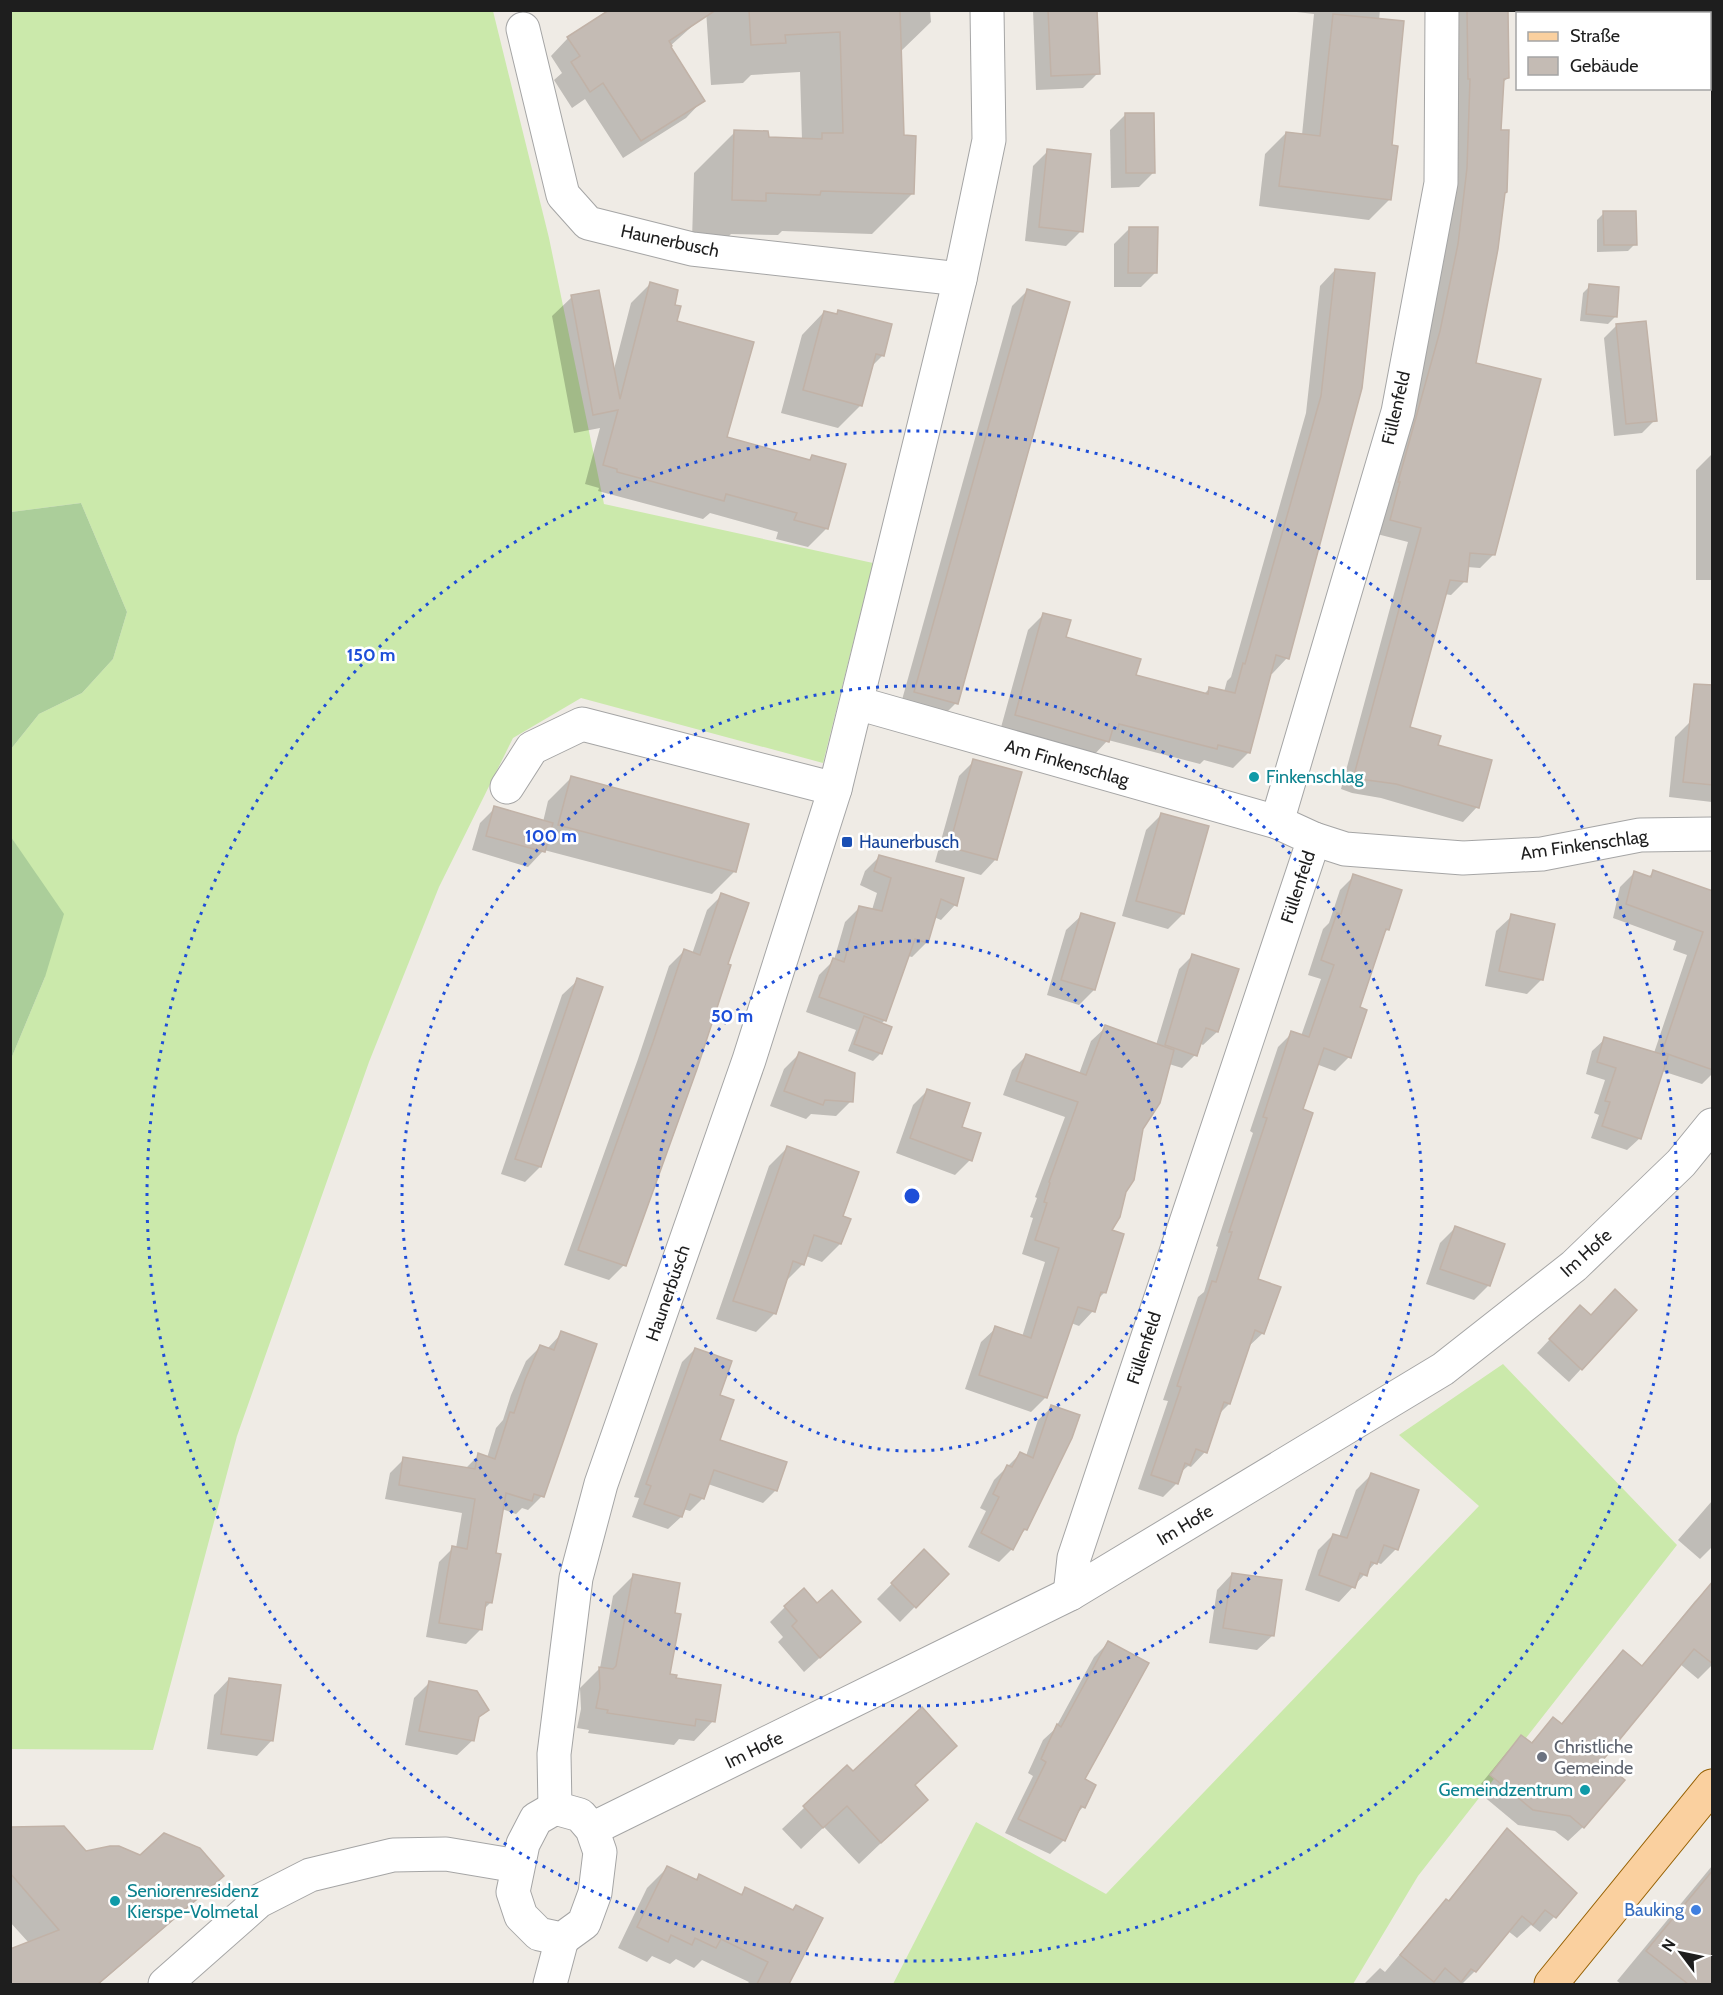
<svg xmlns="http://www.w3.org/2000/svg" width="1723" height="1995" font-family="Cabin,sans-serif">
	<style>
		.grass { fill: #cbe9ab }
		.forest { fill: #abce9a }
		.shadow { fill: #0003 }
		.building { fill: #c4bbb4; stroke: #c1b2a7; stroke-width: 1.5 }
		.lines { fill: none; stroke-linecap: round; stroke-linejoin: round }
		.minor-casing { stroke: #a5a5a5; stroke-width: 35 }
		.primary-casing { stroke: #966002; stroke-width: 35 }
		.minor { stroke: #fff; stroke-width: 33 }
		.primary { stroke: #fad09f; stroke-width: 33 }
		.ring { fill: none; stroke: #1d4ed8; stroke-width: 3; stroke-dasharray: 3 6 }
		.culture-dot { fill: #0f9aa8; stroke: #fff; stroke-width: 2 }
		.transit-dot { fill: #1a4fb4; stroke: #fff; stroke-width: 2 }
		.worship-dot { fill: #6b7280; stroke: #fff; stroke-width: 2 }
		.shop-dot { fill: #3f7fe0; stroke: #fff; stroke-width: 2 }
		.labels { text-anchor: middle; stroke-width: 5; stroke-linejoin: round; paint-order: stroke }
		.street-label { font-size: 18px; fill: #1e1e1e; stroke: #fff }
		.culture-label { font-size: 18px; fill: #0d838f; stroke: #fff; text-anchor: start }
		.transit-label { font-size: 18px; fill: #164399; stroke: #fff; text-anchor: start }
		.worship-label { font-size: 18px; fill: #5b616d; stroke: #fff; text-anchor: start }
		.shop-label { font-size: 18px; fill: #366cbe; stroke: #fff; text-anchor: end }
		.centre { fill: #1d4ed8; stroke: #fff; stroke-width: 3 }
		.ring-label { font-size: 18px; text-anchor: middle; font-weight: bold; fill: #1d4ed8; stroke: #fff; stroke-width: 5; stroke-linejoin: round; paint-order: stroke }
	</style>
	<rect width="100%" height="100%" fill="#efebe5"/>
	<g class="grass">
		<path d="M11,11H493L549,238L604,504L873,563L823,763L581,698L513,738L439,887L369,1062L237,1436L153,1750L11,1749V1059L45,977L32,870L11,837V749L39,714L82,693L113,659L127,612L81,503L11,512Z"/>
		<path d="M1503,1364L1677,1545L1418,1876L1353,1984H893L976,1822L1106,1894L1479,1506L1399,1435Z"/>
	</g>
	<g class="forest">
		<path d="M81,503L127,612L113,659L82,693L39,714L11,749V512Z"/>
		<path d="M11,837L64,914L45,977L11,1059Z"/>
	</g>
	<g class="shadow">
		<path d="M706,10H930L931,22L900,52L902,137L913,193L872,234L782,231L778,235L731,234L724,241L692,240L694,173L735,132L767,139L802,140L800,72L751,75L743,83L711,85Z"/>
		<path d="M1033,10H1096L1098,73L1083,88L1036,90Z"/>
		<path d="M1279,10H1380L1379,20L1390,147V199L1369,220L1259,206L1265,154L1286,133L1302,135L1314,14Z"/>
		<path d="M1453,10H1507L1508,78L1502,83L1500,131L1474,364L1494,554L1480,568L1467,567L1465,581L1451,595L1444,594L1408,728L1437,746L1477,807L1463,822L1381,798L1352,793L1341,789L1408,542L1377,534L1426,347L1444,259L1453,183Z"/>
		<path d="M698,21L669,47L703,100L686,118L623,158L585,99L572,108L554,80L562,73L551,56L568,38Z"/>
		<path d="M1125,115L1154,172L1139,187L1111,188L1110,130Z"/>
		<path d="M1048,151L1081,231L1066,246L1025,241L1033,166Z"/>
		<path d="M1604,213L1635,244L1628,251L1597,252V220Z"/>
		<path d="M1129,229L1156,272L1141,287H1114V244Z"/>
		<path d="M1335,270L1373,274L1287,658L1272,674L1269,673L1249,752L1233,768L1204,760L1200,764L1108,740L1092,757L1000,731L1028,630L1044,614L1064,638L1134,677L1204,694L1210,688L1224,692L1227,681L1231,677L1306,413L1320,286Z"/>
		<path d="M650,284L673,306L675,322L726,438L808,461L813,457L827,528L808,547L776,539L778,532L710,513L703,519L598,491L599,488L585,484L600,428L574,433L552,316L572,297L613,373L631,303Z"/>
		<path d="M1590,286L1615,317L1608,324L1580,321L1583,293Z"/>
		<path d="M1027,291L956,703L941,718L900,707L1012,306Z"/>
		<path d="M839,311L883,355L871,367L861,405L838,428L781,413L802,335L824,312L835,315Z"/>
		<path d="M1616,326L1655,420L1642,433L1614,436L1604,338Z"/>
		<path d="M1711,455H1712V580H1696V470Z"/>
		<path d="M1690,722L1712,725V802L1669,797L1675,737Z"/>
		<path d="M974,761L996,859L981,875L935,862L959,776Z"/>
		<path d="M571,778L735,871L712,894L544,850L528,867L472,850L480,823L495,808L543,822L548,801Z"/>
		<path d="M1161,815L1183,914L1168,929L1122,916L1146,830Z"/>
		<path d="M880,856L955,905L941,920L934,917L927,942L912,957L908,956L885,1020L881,1024V1053L873,1061L848,1051L856,1030L806,1012L819,975L834,960L845,922L860,907L872,910L877,893L860,885L865,871Z"/>
		<path d="M1654,872L1712,891V1074L1702,1084L1662,1071L1640,1138L1627,1150L1591,1138L1599,1115L1594,1113L1605,1080L1586,1074L1592,1051L1605,1039L1654,1053L1687,955L1673,950L1676,941L1613,918L1620,887L1634,873L1647,878Z"/>
		<path d="M1354,876L1388,929L1382,935L1358,1008L1349,1057L1335,1071L1316,1064L1301,1110L1256,1280L1263,1333L1248,1347L1229,1404L1218,1415L1205,1452L1191,1467L1188,1466L1180,1473L1177,1483L1163,1497L1138,1489L1168,1401L1163,1400L1198,1297L1204,1292L1218,1247L1216,1246L1253,1133L1250,1131L1278,1047L1292,1033L1301,1036L1321,979L1308,975L1323,929L1329,923L1340,890Z"/>
		<path d="M722,895L624,1265L609,1280L564,1265L638,1059L669,966L684,951L692,954L707,910Z"/>
		<path d="M1082,915L1113,924L1094,990L1079,1005L1047,995L1066,930Z"/>
		<path d="M1512,916L1542,979L1527,994L1485,986L1496,931Z"/>
		<path d="M1192,956L1217,1032L1203,1045L1199,1043L1195,1055L1182,1068L1169,1064L1141,1129L1125,1191L1109,1231L1105,1292L1097,1300L1093,1311L1079,1326L1071,1323L1046,1397L1031,1412L965,1389L981,1342L996,1328L1022,1337L1045,1262L1022,1254L1033,1218L1030,1217L1037,1198L1035,1197L1065,1117L1003,1095L1012,1070L1026,1056L1079,1074L1091,1041L1106,1027L1156,1045L1179,969Z"/>
		<path d="M578,980L602,988L540,1167L525,1182L501,1174L562,995Z"/>
		<path d="M799,1054L851,1101L836,1116L811,1114L806,1119L770,1106L784,1069Z"/>
		<path d="M928,1090L960,1128L970,1160L955,1175L896,1153L913,1105Z"/>
		<path d="M787,1148L841,1217L840,1244L822,1262L806,1256L803,1264L784,1283L774,1314L756,1332L716,1319L769,1166Z"/>
		<path d="M1455,1228L1489,1285L1474,1300L1426,1284L1440,1243Z"/>
		<path d="M1568,1320L1581,1369L1569,1382L1537,1353Z"/>
		<path d="M562,1333L542,1496L528,1510L522,1508L516,1514L502,1509L494,1555L491,1602L484,1609L480,1630L466,1644L426,1637L439,1562L453,1548H456L462,1513L385,1499L390,1473L404,1459L465,1469L479,1455L487,1458L496,1428L503,1420L511,1395L526,1361L540,1347L547,1349Z"/>
		<path d="M695,1349L718,1396V1440L776,1490L763,1503L708,1484L703,1498L690,1511L683,1509L681,1517L668,1529L632,1517L639,1498L634,1497L682,1362Z"/>
		<path d="M1052,1407L1026,1529L1018,1537L1012,1549L999,1562L968,1547L986,1511L980,1508L994,1480L1020,1454L1026,1456L1038,1420Z"/>
		<path d="M1371,1475L1396,1549L1381,1564L1376,1562L1339,1602L1305,1590L1318,1550L1333,1535L1339,1537L1356,1490Z"/>
		<path d="M1712,1501V1547L1700,1559L1678,1540Z"/>
		<path d="M924,1551L947,1574L900,1622L877,1599Z"/>
		<path d="M1232,1574L1273,1635L1257,1650L1209,1643L1217,1590Z"/>
		<path d="M633,1576L673,1614L668,1675L713,1721L694,1741L679,1739L674,1745L588,1733L589,1730L577,1728L581,1709L580,1688L600,1668L613,1596Z"/>
		<path d="M1710,1587L1712,1589V1665L1698,1679L1680,1664L1599,1761L1583,1827L1568,1841L1555,1831L1518,1825L1476,1790L1507,1752L1522,1737L1530,1744L1553,1719L1560,1725L1608,1667L1623,1652L1641,1667L1695,1601Z"/>
		<path d="M817,1605L859,1622L804,1672L778,1642L783,1637L770,1622L785,1607Z"/>
		<path d="M1108,1643L1083,1780L1094,1785L1083,1807L1076,1815L1064,1840L1050,1854L1005,1833L1033,1776L1028,1773L1043,1740L1055,1729L1094,1657Z"/>
		<path d="M229,1679L272,1740L257,1756L207,1749L214,1695Z"/>
		<path d="M429,1683L487,1710L476,1720L473,1740L457,1755L405,1745L414,1698Z"/>
		<path d="M847,1767L853,1773L914,1786L926,1800L859,1864L824,1827L801,1849L782,1829Z"/>
		<path d="M10,1828L86,1853L140,1856L222,1876L199,1898L99,1984H10V1950L29,1943L10,1922Z"/>
		<path d="M1507,1830L1575,1893L1554,1917L1540,1932L1531,1925L1517,1938L1508,1931L1475,1971L1462,1984H1364L1380,1968L1385,1972L1432,1916L1447,1902L1493,1845Z"/>
		<path d="M1712,1866V1984H1621L1617,1981Z"/>
		<path d="M668,1867L695,1880L699,1876L739,1896L746,1889L792,1911L796,1907L821,1918L789,1984H747L749,1982L702,1960L694,1968L676,1959L670,1964L652,1956L647,1962L618,1948L647,1888Z"/>
	</g>
	<g class="building">
		<path d="M609,10H716L669,41L672,46L671,47L705,101L641,141L603,83L590,92L571,62L580,56L567,37Z"/>
		<path d="M749,10H900L904,135L916,136L914,194L821,191L820,195L766,193V201L732,200L734,130L768,131L769,137L822,139V133H843L840,32L785,35L786,43L751,45Z"/>
		<path d="M1048,10H1097L1100,74L1051,76Z"/>
		<path d="M1467,10H1508L1509,78L1504,79L1501,130H1509L1507,192L1505,193L1498,249L1476,363L1541,379L1495,555L1470,553L1467,582L1450,580L1410,727L1441,736L1438,745L1492,760L1479,808L1396,784L1367,780L1354,775L1421,528L1390,520L1400,482H1398L1440,331L1458,244L1467,168L1470,79H1468Z"/>
		<path d="M1333,14L1404,21L1392,145L1398,146L1391,200L1279,186L1286,132L1320,136Z"/>
		<path d="M1125,113H1154L1155,173H1126Z"/>
		<path d="M1047,149L1091,154L1083,232L1039,227Z"/>
		<path d="M1603,211H1636L1637,245H1604Z"/>
		<path d="M1129,227H1158L1157,273H1128Z"/>
		<path d="M1335,269L1375,273L1362,388L1289,659L1276,655L1250,753L1218,745L1217,749L1119,724L1118,729L1113,728L1109,742L1015,715L1043,613L1071,620L1066,637L1141,659L1136,675L1208,694L1209,687L1235,693L1243,663L1245,664L1321,396Z"/>
		<path d="M650,282L678,290L675,305L681,306L677,321L754,342L727,437L810,460L812,455L846,464L828,529L794,520L797,513L726,494L724,501L617,472V469L603,465L618,410L593,415L571,295L599,290L620,399Z"/>
		<path d="M1589,284L1619,287L1617,317L1586,314Z"/>
		<path d="M1027,289L1070,302L958,704L914,692Z"/>
		<path d="M838,310L892,324L884,356L876,354L862,406L803,390L824,311L837,314Z"/>
		<path d="M1646,321L1657,421L1626,424L1616,324Z"/>
		<path d="M1694,684L1713,685V785L1683,782Z"/>
		<path d="M973,759L1022,772L997,860L949,847Z"/>
		<path d="M571,776L749,824L736,872L558,825Z"/>
		<path d="M494,806L553,823L545,852L486,836Z"/>
		<path d="M1161,813L1209,826L1184,914L1136,901Z"/>
		<path d="M879,855L964,878L957,906L941,899L928,943L915,939L886,1021L819,997L833,958L844,962L859,906L882,911L891,878L874,871Z"/>
		<path d="M1653,870L1713,891V1070L1662,1052L1703,932L1626,904L1634,871L1651,877Z"/>
		<path d="M1353,874L1402,890L1389,930L1386,929L1360,1007L1367,1010L1351,1058L1324,1048L1303,1109L1313,1113L1258,1279L1281,1287L1264,1334L1255,1330L1230,1404L1224,1402L1207,1453L1196,1449L1190,1465L1185,1463L1178,1484L1151,1475L1181,1387L1177,1386L1212,1281L1216,1282L1232,1232H1229L1267,1118L1263,1117L1291,1031L1309,1037L1334,965L1321,960L1337,913L1341,914Z"/>
		<path d="M721,893L749,903L728,964L731,965L697,1069L626,1266L578,1250L653,1042L684,949L700,955Z"/>
		<path d="M1081,913L1115,923L1095,990L1061,980Z"/>
		<path d="M1511,914L1555,924L1543,980L1499,971Z"/>
		<path d="M1192,954L1239,969L1218,1032L1206,1028L1197,1056L1165,1045Z"/>
		<path d="M577,978L603,987L541,1167L515,1159Z"/>
		<path d="M864,1016L892,1027L882,1054L854,1044Z"/>
		<path d="M1105,1025L1174,1050L1160,1103L1143,1129L1134,1180L1126,1192L1120,1217L1112,1230L1124,1234L1106,1293L1101,1292L1095,1312L1078,1307L1047,1398L979,1375L995,1326L1031,1338L1059,1248L1035,1240L1047,1203L1044,1202L1050,1183L1049,1182L1078,1102L1016,1081L1026,1054L1086,1075Z"/>
		<path d="M1604,1037L1668,1056L1641,1139L1602,1126L1610,1102L1605,1101L1616,1068L1597,1062Z"/>
		<path d="M799,1052L855,1073L853,1102L825,1100L823,1105L784,1091Z"/>
		<path d="M927,1089L970,1103L962,1127L981,1133L972,1161L910,1138Z"/>
		<path d="M787,1146L859,1172L843,1216L851,1219L841,1244L814,1235L804,1265L793,1261L776,1314L733,1301Z"/>
		<path d="M1455,1226L1505,1244L1490,1286L1440,1269Z"/>
		<path d="M1615,1289L1637,1310L1582,1370L1549,1339L1580,1305L1591,1315Z"/>
		<path d="M561,1331L597,1344L544,1497L534,1494L532,1501L506,1493L496,1553L501,1554L492,1603L486,1602L482,1630L439,1623L452,1546L467,1549L475,1499L399,1485L403,1457L475,1469L478,1453L495,1459L510,1412L514,1413L525,1380L540,1345L554,1350Z"/>
		<path d="M695,1348L732,1361L720,1395L734,1400L720,1440L787,1462L777,1491L714,1470L704,1499L690,1494L682,1517L644,1504L651,1486L646,1484Z"/>
		<path d="M1051,1405L1080,1415L1072,1438L1027,1530L1024,1529L1013,1550L981,1533L999,1497L993,1494L1007,1465L1012,1467L1020,1452L1033,1458Z"/>
		<path d="M1371,1473L1419,1490L1398,1550L1384,1545L1377,1564L1371,1562L1367,1576L1360,1573L1355,1588L1319,1575L1333,1534L1347,1538Z"/>
		<path d="M924,1549L949,1574L916,1608L891,1583Z"/>
		<path d="M1232,1573L1282,1580L1274,1636L1223,1628Z"/>
		<path d="M633,1574L680,1583L675,1613L681,1614L670,1674L677,1675L676,1678L721,1685L715,1722L696,1719L695,1726L607,1713L608,1710L596,1708L600,1688L599,1667L613,1669L616,1666Z"/>
		<path d="M1713,1581V1664L1694,1649L1602,1761L1625,1780L1584,1828L1570,1816L1533,1810L1490,1775L1521,1735L1532,1743L1553,1717L1562,1724L1623,1650L1642,1666Z"/>
		<path d="M804,1588L817,1603L832,1590L861,1622L820,1658L792,1626L797,1621L784,1606Z"/>
		<path d="M1108,1641L1149,1663L1085,1779L1096,1785L1085,1808L1081,1806L1065,1841L1018,1819L1046,1762L1041,1759L1057,1724L1061,1727Z"/>
		<path d="M229,1678L281,1685L273,1741L221,1734Z"/>
		<path d="M429,1681L477,1691L489,1710L479,1717L474,1741L419,1731Z"/>
		<path d="M922,1707L957,1746L915,1785L928,1800L881,1843L847,1806L823,1828L803,1806L847,1765L853,1771Z"/>
		<path d="M64,1826L86,1851L110,1846H119L140,1855L164,1833L200,1848L224,1876L98,1984H10V1949L59,1930L10,1873V1827Z"/>
		<path d="M1507,1828L1577,1893L1556,1918L1545,1910L1533,1925L1522,1916L1476,1972L1471,1969L1461,1982L1445,1968L1434,1982L1400,1955L1446,1899L1449,1901Z"/>
		<path d="M667,1866L697,1880L699,1874L742,1895L745,1887L793,1910L796,1905L823,1918L789,1984H757L768,1962L721,1939L716,1948L695,1938L692,1945L671,1935L668,1942L637,1927Z"/>
		<path d="M1713,1870V1984H1688L1646,1951Z"/>
	</g>
	<g class="lines">
		<defs>
			<g id="minor">
				<path d="M523,29L563,195L588,223L692,249L960,279"/>
				<path d="M857,703L1277,822L1314,839L1074,1558L1070,1594"/>
				<path d="M507,787L532,748L582,724L835,789"/>
				<path d="M1277,822L1398,412L1441,183L1442,10"/>
				<path d="M1314,839L1345,849L1463,858L1542,854L1640,835L1712,834"/>
				<path d="M555,1808L554,1754L576,1578L601,1484L749,1060L835,789L960,279L989,140L987,10"/>
				<path d="M555,1808L580,1815L592,1829L600,1852L595,1893L584,1923L562,1939L539,1934L521,1916L513,1892L523,1844L536,1819Z"/>
				<path d="M592,1829L1070,1594L1443,1369L1574,1266L1681,1163L1712,1125"/>
				<path d="M165,1984L259,1901L310,1875L393,1855L446,1854L517,1866"/>
				<path d="M550,1984L562,1939"/>
			</g>
			<path id="primary" d="M1551,1984L1712,1786"/>
		</defs>
		<use href="#minor" class="minor-casing"/>
		<use href="#primary" class="primary-casing"/>
		<use href="#minor" class="minor"/>
		<use href="#primary" class="primary"/>
	</g>
	<g class="ring">
		<circle cx="912" cy="1196" r="255"/>
		<circle cx="912" cy="1196" r="510"/>
		<circle cx="912" cy="1196" r="765"/>
	</g>
	<g class="culture-dot">
		<circle cx="1254" cy="777" r="6"/>
		<circle cx="1585" cy="1790" r="6"/>
		<circle cx="115" cy="1901" r="6"/>
	</g>
	<rect class="transit-dot" x="841" y="836" width="12" height="12" rx="3"/>
	<circle class="worship-dot" cx="1542" cy="1757" r="6"/>
	<circle class="shop-dot" cx="1696" cy="1910" r="6"/>
	<g class="labels">
		<g class="street-label">
			<text transform="translate(670 241) rotate(12)" y="6">Haunerbusch</text>
			<text transform="translate(1396 408) rotate(-77)" y="6">Füllenfeld</text>
			<text transform="translate(1067 763) rotate(16)" y="6">Am Finkenschlag</text>
			<text transform="translate(1584 845) rotate(-8)" y="6">Am Finkenschlag</text>
			<text transform="translate(1298 887) rotate(-72)" y="6">Füllenfeld</text>
			<text transform="translate(1586 1253) rotate(-42)" y="6">Im Hofe</text>
			<text transform="translate(668 1293) rotate(-71)" y="6">Haunerbusch</text>
			<text transform="translate(1144 1348) rotate(-72)" y="6">Füllenfeld</text>
			<text transform="translate(1185 1525) rotate(-31)" y="6">Im Hofe</text>
			<text transform="translate(754 1750) rotate(-26)" y="6">Im Hofe</text>
		</g>
		<g class="culture-label">
			<text x="1266" y="783">Finkenschlag</text>
			<text x="1573" y="1796" text-anchor="end">Gemeindzentrum</text>
			<text x="127" y="1897">Seniorenresidenz<tspan x="127" dy="21">Kierspe-Volmetal</tspan></text>
		</g>
		<g class="transit-label">
			<text x="859" y="848">Haunerbusch</text>
		</g>
		<g class="worship-label">
			<text x="1554" y="1753">Christliche<tspan x="1554" dy="21">Gemeinde</tspan></text>
		</g>
		<g class="shop-label">
			<text x="1684" y="1916">Bauking</text>
		</g>
	</g>
	<circle cx="912" cy="1196" r="9" class="centre"/>
	<g class="ring-label">
		<text x="371" y="661">150 m</text>
		<text x="551" y="842">100 m</text>
		<text x="732" y="1022">50 m</text>
	</g>
	<rect width="1723" height="1995" fill="none" stroke="#1e1e1e" stroke-width="24"/>
	<rect x="1516" y="12" width="195" height="78" fill="#ffffff" stroke="#a5a5a5" stroke-width="1.5"/>
	<rect x="1528" y="32" width="30" height="9" fill="#fad09f" stroke="#a5a5a5" stroke-width="1.5"/>
	<text x="1570" y="42" font-size="18" fill="#1e1e1e">Straße</text>
	<rect x="1528" y="57" width="30" height="18" fill="#c4bbb4" stroke="#a5a5a5" stroke-width="1.5"/>
	<text x="1570" y="72" font-size="18" fill="#1e1e1e">Gebäude</text>
	<g transform="translate(1681 1953) rotate(302)" stroke="#ffffff" stroke-width="4.5" paint-order="stroke">
	<path d="M0-4.5L10 22L0 15L-10 22Z" fill="#1e1e1e"/>
	<text y="-9" font-size="16" font-weight="bold" text-anchor="middle" fill="#1e1e1e">N</text>
	</g>
</svg>
